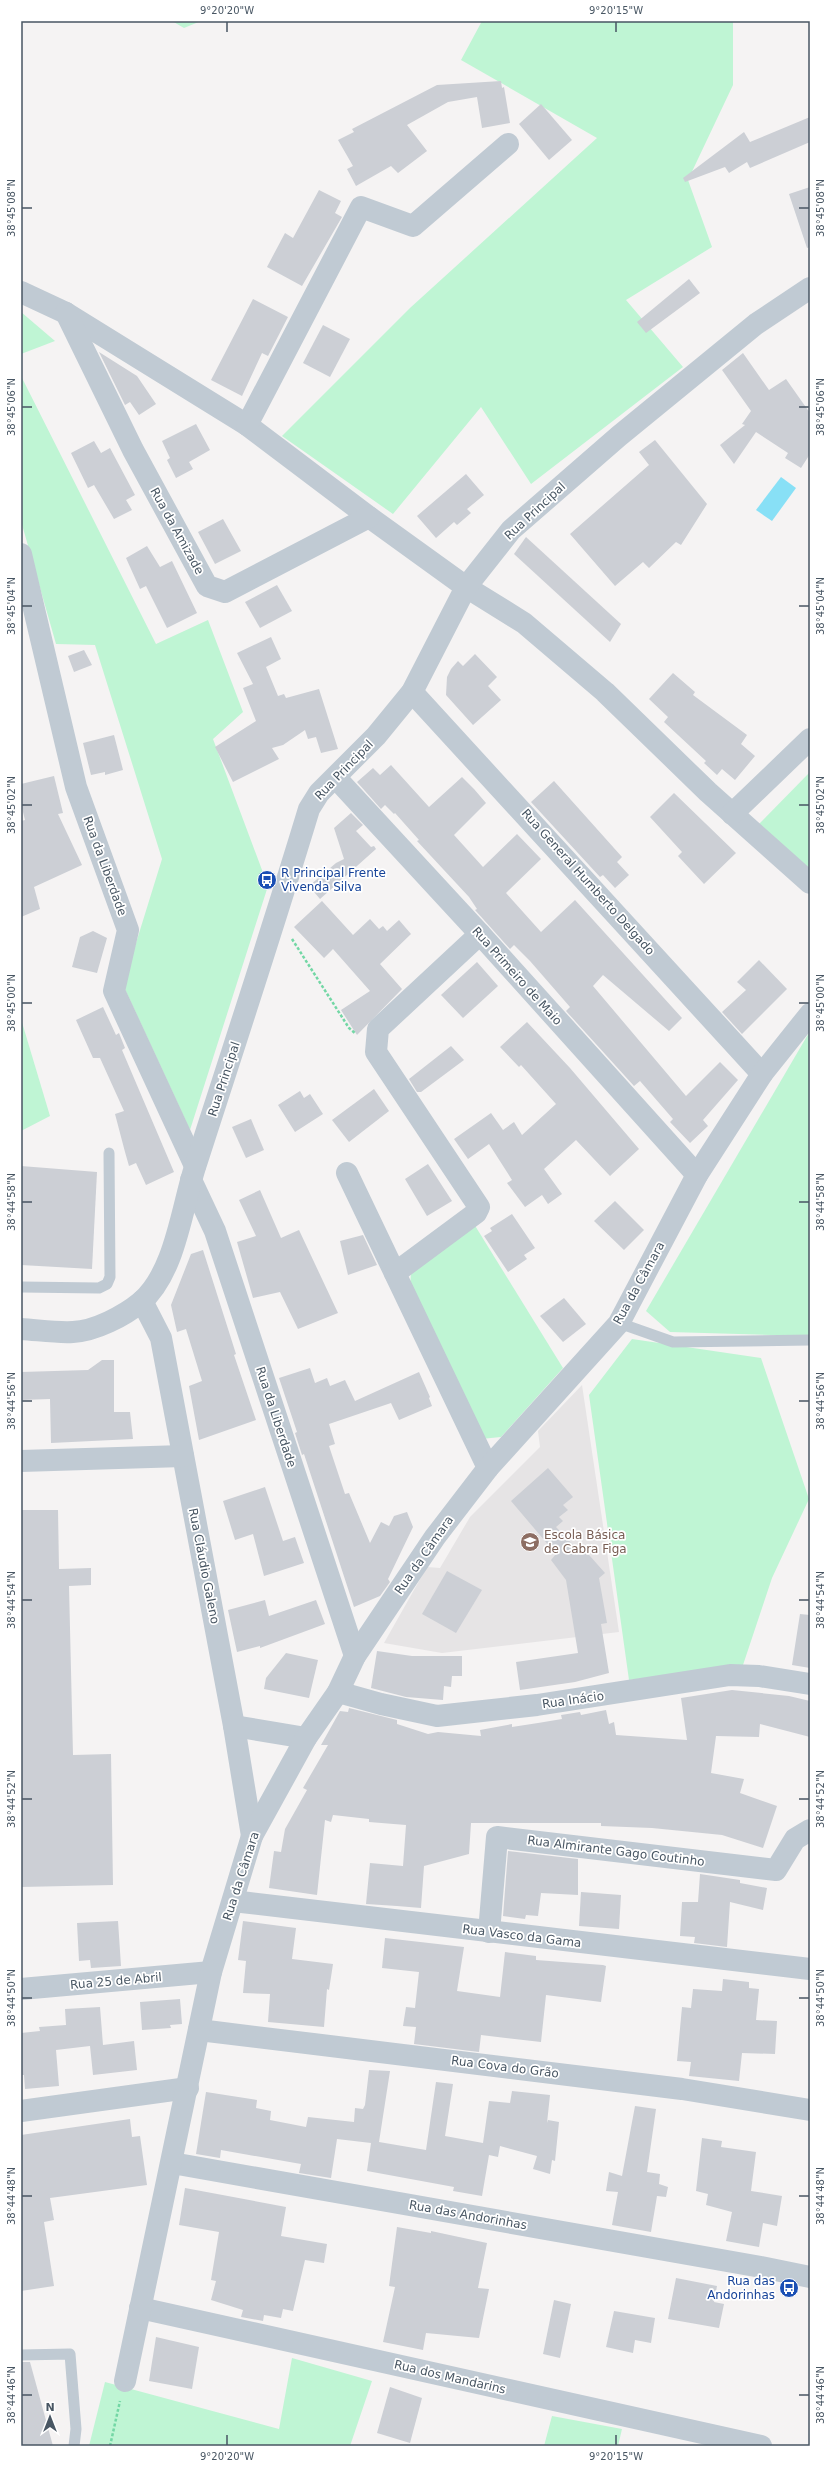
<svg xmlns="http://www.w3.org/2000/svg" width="831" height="2467" font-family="'DejaVu Sans',sans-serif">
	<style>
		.education { fill: #e6e4e5 }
		.green { fill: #bff5d4 }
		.water { fill: #88e0f6 }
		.building { fill: #cccfd5 }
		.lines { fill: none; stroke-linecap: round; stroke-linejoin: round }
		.path { stroke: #73d7a5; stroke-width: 2.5; stroke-dasharray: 3 2; stroke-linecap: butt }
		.lane { stroke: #c0cad3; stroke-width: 11 }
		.street { stroke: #c0cad3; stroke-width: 22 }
		.ticks { fill: none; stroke: #485663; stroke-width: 1.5 }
		.labels { text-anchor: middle; stroke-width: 3.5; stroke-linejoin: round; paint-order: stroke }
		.street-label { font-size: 12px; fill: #485663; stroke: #fff }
		.transit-label { font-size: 12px; fill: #164399; stroke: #fff; text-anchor: start }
		.education-label { font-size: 12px; fill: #785e54; stroke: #fff; text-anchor: start }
		.neatline { fill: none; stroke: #485663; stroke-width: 1.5 }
		.ticks-label { font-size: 10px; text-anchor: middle; fill: #485663 }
	</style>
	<rect width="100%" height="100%" fill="#f5f3f3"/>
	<path class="education" d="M582,1385L619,1632L442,1653L384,1643L427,1567L440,1568L470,1517L540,1447L538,1431Z"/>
	<g class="green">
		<path d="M172,21H201L184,28Z"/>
		<path d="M482,21H733V85L688,180L712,247L626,300L683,367L531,484L481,407L393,514L282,436L410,308L597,138L461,60Z"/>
		<path d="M21,312L55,341L21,354Z"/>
		<path d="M21,376L156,644L208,620L243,712L213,739L268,886L190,1130L123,985L162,859L95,645L56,644L21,521Z"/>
		<path d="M810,772V869L759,824Z"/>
		<path d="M21,1019L50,1116L21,1131Z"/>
		<path d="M810,1031V1336L670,1332L646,1311Z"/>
		<path d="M474,1224L563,1368L501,1437L481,1439L410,1288L411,1272Z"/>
		<path d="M632,1339L761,1358L809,1499L772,1578L743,1665L629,1680L589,1395Z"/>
		<path d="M292,2358L372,2381L350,2446H89L105,2382L279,2429Z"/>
		<path d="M552,2416L622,2429L618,2446H544Z"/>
	</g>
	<path class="water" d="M781,477L796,488L772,521L756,510Z"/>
	<g class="building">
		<path d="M501,81L502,88L504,87L510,123L482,128L477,97L448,102L407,125L427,151L398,173L391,166L356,186L347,169L353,166L338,140L354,132L352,129L437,85Z"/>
		<path d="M541,104L572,140L549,160L519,124Z"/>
		<path d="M810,117V142L750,168L747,162L729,173L725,167L685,182L683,178L744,132L750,142Z"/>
		<path d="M810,187V247L807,248L789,194Z"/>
		<path d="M319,190L341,201L335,213L342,217L302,286L267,267L285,233L293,238Z"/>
		<path d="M689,279L700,293L646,333L637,322Z"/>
		<path d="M253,299L288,317L268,356L262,353L242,396L211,380Z"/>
		<path d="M323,325L350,339L330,377L303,363Z"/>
		<path d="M99,352L137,376L156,404L139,415L130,402L125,405Z"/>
		<path d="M743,353L769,390L786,379L810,413V454L801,468L785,458L788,453L756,432L734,464L720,445L745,425L742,424L751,411L722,370Z"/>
		<path d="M196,424L210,450L189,462L193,469L176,478L167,460L170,458L162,441Z"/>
		<path d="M655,440L707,504L681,545L676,542L649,568L643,562L615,586L570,534L649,465L639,452Z"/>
		<path d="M94,441L101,453L110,448L135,495L126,500L132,510L114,519L94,485L88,488L71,453Z"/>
		<path d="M466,474L484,495L467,509L471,513L457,525L454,522L436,538L417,516Z"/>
		<path d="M223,519L241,551L215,564L198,532Z"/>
		<path d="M526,537L621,624L610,642L514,554Z"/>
		<path d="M147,546L160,567L172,561L197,613L167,628L146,586L140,589L126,558Z"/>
		<path d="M277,585L292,611L260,628L245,602Z"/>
		<path d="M271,637L281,659L266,667L278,696L284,694L286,698L319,689L338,749L321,753L316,737L308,739L305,730L283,745L272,748L279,759L233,782L215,747L256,721L243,688L253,684L237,653Z"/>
		<path d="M84,650L92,665L74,672L68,656Z"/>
		<path d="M475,654L497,677L488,686L501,700L473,725L446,695L447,677L451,669L458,661L463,666Z"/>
		<path d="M673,673L695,692L693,695L747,735L741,744L755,756L735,780L722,769L717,775L704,763L706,761L664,722L668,717L649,699Z"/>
		<path d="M114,735L123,770L105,775V772L91,775L83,743Z"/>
		<path d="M391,765L429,807L462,777L474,789L486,803L454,835L483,867L517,834L541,859L506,893L541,932L575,900L682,1018L669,1031L603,975L593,986L686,1096L720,1062L738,1080L703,1120L708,1126L690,1143L670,1122L673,1119L640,1081L634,1086L566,1011L570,1007L530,961L514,945L510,949L475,910L477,909L469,897L417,841L419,840L395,813L394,814L385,805L381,809L357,782L373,768L380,775Z"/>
		<path d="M54,776L63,813L58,814L82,865L34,887L40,909L21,917V821L25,820L21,804V784Z"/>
		<path d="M554,781L622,857L617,862L629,875L615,888L603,875L600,877L531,802Z"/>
		<path d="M674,793L736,853L704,884L678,856L682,852L650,817Z"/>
		<path d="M351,813L363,825L356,831L371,847L374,846L376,849L320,899L309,886L336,863L344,859L334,828Z"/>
		<path d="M322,901L353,935L370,919L379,929L383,926L387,931L399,920L411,934L380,964L402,989L357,1035L341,1010L370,991L333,949L324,958L294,927Z"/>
		<path d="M93,931L107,938L97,973L72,967L80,937Z"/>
		<path d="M759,960L787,989L742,1034L722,1012L746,990L737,982Z"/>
		<path d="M477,962L498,986L463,1018L441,995Z"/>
		<path d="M103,1007L116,1035L119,1033L125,1048L122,1050L174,1172L146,1185L136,1163L129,1166L125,1152L115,1114L124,1111L100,1058H93L76,1020Z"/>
		<path d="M527,1022L570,1068L639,1149L610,1176L576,1140L544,1169L562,1194L548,1204L542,1195L525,1207L507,1183L512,1180L489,1144L468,1159L454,1139L491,1113L503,1130L514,1122L522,1135L556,1104L521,1065L519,1067L500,1047Z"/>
		<path d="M451,1046L464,1060L421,1092H417L409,1079Z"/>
		<path d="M374,1089L389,1111L349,1142L332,1120Z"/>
		<path d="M300,1091L304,1098L310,1094L323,1114L295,1132L278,1105Z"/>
		<path d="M251,1119L264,1150L246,1158L232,1127Z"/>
		<path d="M428,1164L452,1201L427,1216L405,1179Z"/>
		<path d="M21,1166L97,1172L92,1269L21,1265Z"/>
		<path d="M260,1190L281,1238L299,1230L338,1313L298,1329L280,1292L253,1298L237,1242L256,1236L239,1200Z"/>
		<path d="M615,1201L644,1230L624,1250L594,1221Z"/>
		<path d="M512,1214L535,1248L524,1255L527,1259L508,1272L484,1236L492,1231L490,1228Z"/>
		<path d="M363,1235L377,1265L348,1275L340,1241Z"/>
		<path d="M203,1250L236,1354L234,1355L256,1420L199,1440L189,1386L202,1381L186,1329L177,1332L171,1305L191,1254Z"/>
		<path d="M564,1298L586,1324L563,1342L540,1316Z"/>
		<path d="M102,1360H114V1412H130L133,1439L51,1443L50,1399L21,1400V1372L88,1370Z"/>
		<path d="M310,1368L315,1383L327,1378L330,1386L345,1380L355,1401L419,1372L430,1397L429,1398L432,1406L399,1420L391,1403L329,1424L335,1444L329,1446L345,1494L349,1493L370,1543L381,1522L389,1526L394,1516L407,1512L413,1527L388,1579L390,1582L380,1596L354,1607L304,1454L302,1455L295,1433L297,1432L279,1378Z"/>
		<path d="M548,1468L573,1497L563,1505L568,1510L559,1517L563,1521L556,1527L579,1551L582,1547L605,1573L599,1578L607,1623L601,1624L609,1673L575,1682L520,1690L516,1662L578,1653L566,1580L551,1560L556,1554L511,1501Z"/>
		<path d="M265,1487L283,1541L295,1537L304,1563L264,1576L253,1534L235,1540L223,1501Z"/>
		<path d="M21,1510H58L59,1569L91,1568V1585L69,1586L73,1755L111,1754L113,1885L21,1887Z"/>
		<path d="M447,1571L482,1590L456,1633L422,1614Z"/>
		<path d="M265,1600L269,1616L316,1600L325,1624L260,1648V1646L237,1652L228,1610Z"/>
		<path d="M800,1614L810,1615V1668L792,1665Z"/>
		<path d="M377,1651L412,1656H462V1676H452L451,1687L444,1686L443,1700L406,1697L371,1688Z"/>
		<path d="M286,1653L318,1660L309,1698L264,1689L266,1678Z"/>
		<path d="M732,1690L789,1696L810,1701V1737L760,1724L759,1737L716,1736L711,1773L744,1779L740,1793L777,1806L763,1848L722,1835L652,1828L601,1826V1823H471L469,1854L424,1866L421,1908L397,1906L366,1904L370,1863L403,1866L406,1825L369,1822V1819L333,1815L331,1822L325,1820L317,1895L269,1888L274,1851L281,1852L285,1829L307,1790L303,1788L328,1745H321L340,1711L348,1712L349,1708L397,1720V1724L428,1734L438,1732L481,1736L480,1730L512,1724V1727L538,1723L562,1719L561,1715L580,1712L581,1715L606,1710L609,1724L614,1722L616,1735L687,1740L681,1698Z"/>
		<path d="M508,1851L578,1859V1895L541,1893L538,1916L526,1915L525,1919L503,1916Z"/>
		<path d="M700,1874L740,1880V1883L767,1888L763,1910L730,1902L727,1947L694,1943L695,1937L680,1936L682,1902H698Z"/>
		<path d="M581,1892L621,1895L619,1929L579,1926Z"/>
		<path d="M118,1921L121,1966L91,1968L90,1960L79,1961L77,1923Z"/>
		<path d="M243,1921L296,1928L292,1959L333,1964L329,1990L327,1989L324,2027L268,2022L270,1994L243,1993L246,1961L238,1960Z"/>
		<path d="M385,1938L464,1947L457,1991L500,1997L505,1952L536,1956V1960L603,1965L606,1966L601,2002L546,1995L541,2042L481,2035L479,2052L414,2044L416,2027L403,2026L406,2007L415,2008L419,1972L382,1968Z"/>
		<path d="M723,1979L749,1982V1988L759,1989L756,2020L777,2021L775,2054L742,2053L739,2081L689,2076L691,2062L677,2061L682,2007L691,2008L693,1989L722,1991Z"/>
		<path d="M180,1999L182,2024L170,2025L171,2028L142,2030L140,2002Z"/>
		<path d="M100,2007L103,2045L134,2041L137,2070L93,2075L90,2046L56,2050L59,2086L25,2089L24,2075H21V2033L40,2031L39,2027L66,2025L65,2009Z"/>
		<path d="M369,2070L390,2071L379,2142L426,2150L436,2082L453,2084L445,2136L483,2143L489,2101L510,2103L512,2091L550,2095L547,2123L548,2120L559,2122L555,2161L552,2160L550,2174L533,2169L537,2156L500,2146L498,2157L489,2155L482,2196L453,2191L454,2187L367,2171L371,2143L337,2139L331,2178L299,2173L301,2164L221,2150L220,2158L196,2154L206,2092L257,2100L256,2108L271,2111L270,2120L306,2127L308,2117L354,2122L355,2108L363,2109L365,2105Z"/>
		<path d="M635,2106L656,2109L647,2172L660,2174L659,2184L668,2187L666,2197L657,2196L651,2232L612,2225L618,2192L606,2191L609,2172L622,2176Z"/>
		<path d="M130,2119L132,2137L140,2136L147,2185L50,2198L54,2220L44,2222L54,2286L21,2291V2135Z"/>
		<path d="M702,2138L722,2141L721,2147L756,2152L751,2191L782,2196L777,2226L763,2223L759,2247L726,2241L732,2212L706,2205L708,2194L696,2191Z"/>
		<path d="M185,2188L286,2207L281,2236L327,2244L324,2263L305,2260L293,2311L283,2309L281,2318L264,2315L263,2321L241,2317L243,2310L211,2300L216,2281L211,2280L219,2232L179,2225Z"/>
		<path d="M397,2227L431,2233V2231L487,2243L478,2288L489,2289L479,2338L426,2333L423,2350L383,2342L395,2287L389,2286Z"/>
		<path d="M676,2278L717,2286L714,2302L724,2304L719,2328L668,2319Z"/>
		<path d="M554,2300L571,2304L560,2358L543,2354Z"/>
		<path d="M614,2311L655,2318L651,2343L635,2340L633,2353L606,2347Z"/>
		<path d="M156,2337L199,2347L192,2389L149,2381Z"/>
		<path d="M21,2362H30L53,2446H21Z"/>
		<path d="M390,2387L422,2398L410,2443L377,2433Z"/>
	</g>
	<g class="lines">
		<g class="path">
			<path d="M292,939L349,1028L356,1034"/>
			<path d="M110,2446L120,2401"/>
		</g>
		<g class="lane">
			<path d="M21,1287L99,1288L107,1284L110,1277L109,1153"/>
			<path d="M619,1323L673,1342L810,1340"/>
			<path d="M21,2355L70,2354L76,2429L74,2446"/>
		</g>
		<g class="street">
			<path d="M21,292L66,313L247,425L369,517L466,587L524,623L605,692L708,792L810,883"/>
			<path d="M66,313L133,450L207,586L225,592L369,517"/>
			<path d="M247,425L361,207L413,226L508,144"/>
			<path d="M21,554L76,787L128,930L114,991L195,1166"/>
			<path d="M412,692L762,1074"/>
			<path d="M336,778L480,934L697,1175"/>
			<path d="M732,814L810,739"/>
			<path d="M347,1173L488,1468"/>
			<path d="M191,1180L215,1231L355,1656"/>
			<path d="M395,1273L476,1213L479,1207L376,1052L378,1029L480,934"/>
			<path d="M142,1301L161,1338L234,1726L252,1836"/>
			<path d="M21,1329C38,1330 56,1333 73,1332C95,1331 124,1316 141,1302C176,1272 182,1205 196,1164C234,1046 273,928 309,809L319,793L376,736L412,692L466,587L511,530L619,436L756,324L810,288"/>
			<path d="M21,1461L183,1456"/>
			<path d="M338,1692L381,1704L437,1716L537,1705L730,1675L759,1676L810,1684"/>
			<path d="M234,1726L306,1738"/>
			<path d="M233,1901L810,1969"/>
			<path d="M489,1932L497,1837L776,1870L795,1839L810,1830"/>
			<path d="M21,1989L211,1972"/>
			<path d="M199,2030L682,2089L810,2110"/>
			<path d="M21,2111L188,2088"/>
			<path d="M172,2163L761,2267L810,2277"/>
			<path d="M140,2308L761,2446"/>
			<path d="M125,2381L211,1972L252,1836L306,1738L338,1692L355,1656L435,1537L488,1468L619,1323L697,1175L762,1074L810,1014"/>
		</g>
	</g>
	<path class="ticks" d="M227,22V32M616,22V32M22,208H32M799,208H809M22,407H32M799,407H809M22,606H32M799,606H809M22,805H32M799,805H809M22,1003H32M799,1003H809M22,1202H32M799,1202H809M22,1401H32M799,1401H809M22,1600H32M799,1600H809M22,1799H32M799,1799H809M22,1998H32M799,1998H809M22,2196H32M799,2196H809M22,2395H32M799,2395H809M227,2435V2445M616,2435V2445"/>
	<defs>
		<symbol id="bus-disc" viewBox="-11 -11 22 22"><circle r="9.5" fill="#1a4fb4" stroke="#fff"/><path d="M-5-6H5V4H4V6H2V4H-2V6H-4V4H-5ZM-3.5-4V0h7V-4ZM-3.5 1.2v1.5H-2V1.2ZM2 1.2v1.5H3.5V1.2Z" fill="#fff"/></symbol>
		<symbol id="school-disc" viewBox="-11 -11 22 22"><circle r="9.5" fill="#8d6e63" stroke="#fff"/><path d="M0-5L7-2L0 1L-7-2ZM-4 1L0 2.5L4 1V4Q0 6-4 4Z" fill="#fff"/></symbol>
	</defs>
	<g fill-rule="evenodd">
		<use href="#bus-disc" x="256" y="869" width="22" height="22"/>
		<use href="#school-disc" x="519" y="1531" width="22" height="22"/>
		<use href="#bus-disc" x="778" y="2277" width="22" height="22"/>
	</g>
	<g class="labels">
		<g class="street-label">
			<text transform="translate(535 511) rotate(-43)" y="4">Rua Principal</text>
			<text transform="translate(177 531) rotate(61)" y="4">Rua da Amizade</text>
			<text transform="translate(344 770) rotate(-46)" y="4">Rua Principal</text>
			<text transform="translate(105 866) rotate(70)" y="4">Rua da Liberdade</text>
			<text transform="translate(588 882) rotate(48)" y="4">Rua General Humberto Delgado</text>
			<text transform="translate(517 976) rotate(48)" y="4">Rua Primeiro de Maio</text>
			<text transform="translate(224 1079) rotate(-72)" y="4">Rua Principal</text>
			<text transform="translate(639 1283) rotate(-61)" y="4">Rua da Câmara</text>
			<text transform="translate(276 1417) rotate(72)" y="4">Rua da Liberdade</text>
			<text transform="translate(424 1555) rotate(-55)" y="4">Rua da Câmara</text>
			<text transform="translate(204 1566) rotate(79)" y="4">Rua Cláudio Galeno</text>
			<text transform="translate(573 1700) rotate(-8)" y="4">Rua Inácio</text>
			<text transform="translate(616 1851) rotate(7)" y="4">Rua Almirante Gago Coutinho</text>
			<text transform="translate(241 1876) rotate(-72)" y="4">Rua da Câmara</text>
			<text transform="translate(522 1936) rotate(7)" y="4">Rua Vasco da Gama</text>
			<text transform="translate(116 1981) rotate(-5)" y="4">Rua 25 de Abril</text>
			<text transform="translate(505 2067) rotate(7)" y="4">Rua Cova do Grão</text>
			<text transform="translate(468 2215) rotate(10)" y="4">Rua das Andorinhas</text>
			<text transform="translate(450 2377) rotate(13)" y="4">Rua dos Mandarins</text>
		</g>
		<g class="transit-label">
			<text x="281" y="877">R Principal Frente<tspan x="281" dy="14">Vivenda Silva</tspan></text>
			<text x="775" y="2285" text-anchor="end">Rua das<tspan x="775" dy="14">Andorinhas</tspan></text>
		</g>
		<g class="education-label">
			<text x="544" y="1539">Escola Básica<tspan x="544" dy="14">de Cabra Figa</tspan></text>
		</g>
	</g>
	<rect width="831" height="2467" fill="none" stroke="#ffffff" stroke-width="44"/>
	<g transform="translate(50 2417)" stroke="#ffffff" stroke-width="3" paint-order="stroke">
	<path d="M0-3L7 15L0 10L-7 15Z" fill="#485663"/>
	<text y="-6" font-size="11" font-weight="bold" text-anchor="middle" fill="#485663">N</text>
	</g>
	<rect x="22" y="22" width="787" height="2423" class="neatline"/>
	<g class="ticks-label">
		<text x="227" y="14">9°20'20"W</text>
		<text x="616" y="14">9°20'15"W</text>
		<text transform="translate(11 208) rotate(-90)" y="4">38°45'08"N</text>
		<text transform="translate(820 208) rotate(-90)" y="4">38°45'08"N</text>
		<text transform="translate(11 407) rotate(-90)" y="4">38°45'06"N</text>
		<text transform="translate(820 407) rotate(-90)" y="4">38°45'06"N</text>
		<text transform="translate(11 606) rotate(-90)" y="4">38°45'04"N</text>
		<text transform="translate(820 606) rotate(-90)" y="4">38°45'04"N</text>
		<text transform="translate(11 805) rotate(-90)" y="4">38°45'02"N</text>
		<text transform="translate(820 805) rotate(-90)" y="4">38°45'02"N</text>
		<text transform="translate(11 1003) rotate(-90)" y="4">38°45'00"N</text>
		<text transform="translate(820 1003) rotate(-90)" y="4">38°45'00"N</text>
		<text transform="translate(11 1202) rotate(-90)" y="4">38°44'58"N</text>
		<text transform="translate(820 1202) rotate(-90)" y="4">38°44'58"N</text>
		<text transform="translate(11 1401) rotate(-90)" y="4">38°44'56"N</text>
		<text transform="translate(820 1401) rotate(-90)" y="4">38°44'56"N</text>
		<text transform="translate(11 1600) rotate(-90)" y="4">38°44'54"N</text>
		<text transform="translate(820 1600) rotate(-90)" y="4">38°44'54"N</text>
		<text transform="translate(11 1799) rotate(-90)" y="4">38°44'52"N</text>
		<text transform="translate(820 1799) rotate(-90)" y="4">38°44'52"N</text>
		<text transform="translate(11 1998) rotate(-90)" y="4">38°44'50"N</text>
		<text transform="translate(820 1998) rotate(-90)" y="4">38°44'50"N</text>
		<text transform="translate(11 2196) rotate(-90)" y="4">38°44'48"N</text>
		<text transform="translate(820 2196) rotate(-90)" y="4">38°44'48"N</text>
		<text transform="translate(11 2395) rotate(-90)" y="4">38°44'46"N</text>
		<text transform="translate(820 2395) rotate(-90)" y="4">38°44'46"N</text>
		<text x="227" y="2460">9°20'20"W</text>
		<text x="616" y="2460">9°20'15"W</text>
	</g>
</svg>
